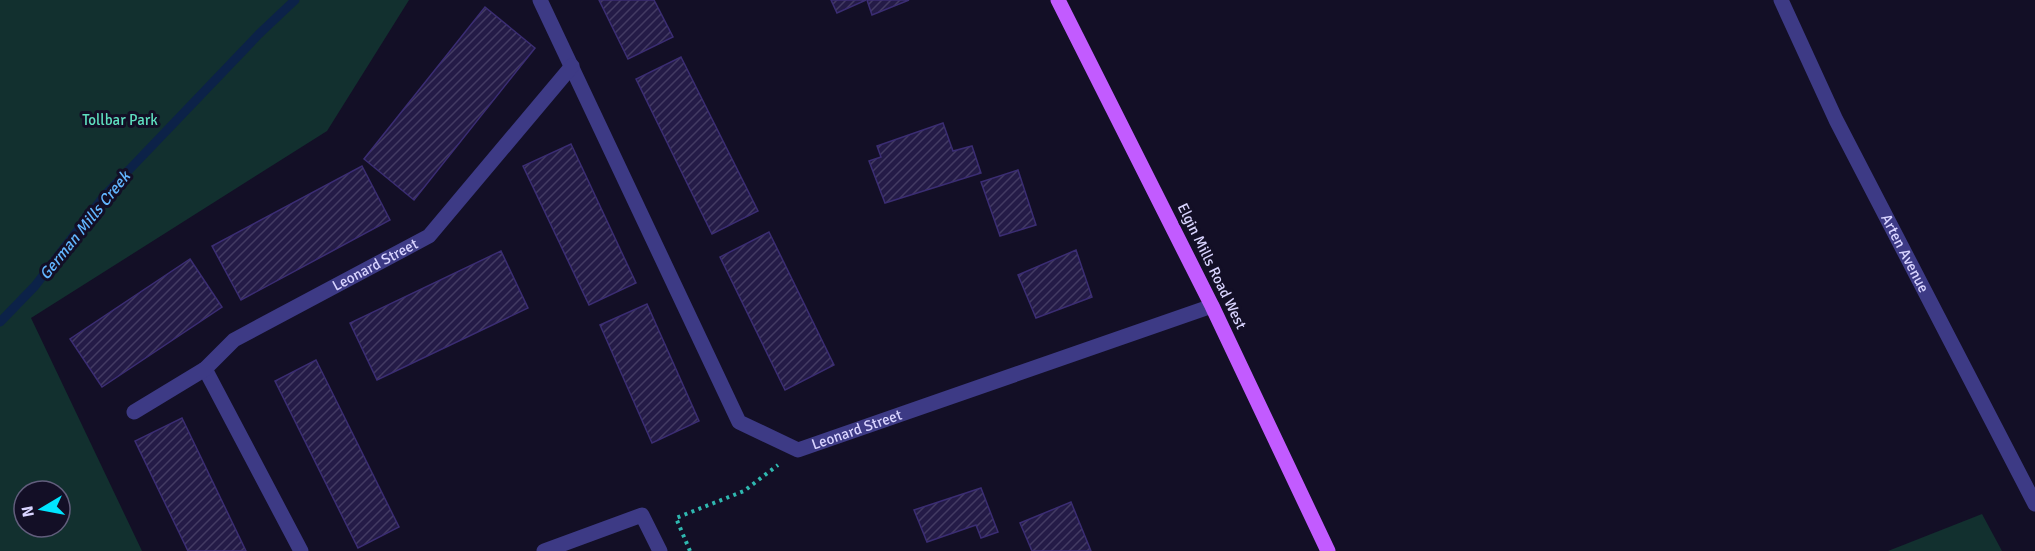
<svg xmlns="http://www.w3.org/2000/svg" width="2035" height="551" font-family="Signika,sans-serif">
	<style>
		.park { fill: #12302f; fill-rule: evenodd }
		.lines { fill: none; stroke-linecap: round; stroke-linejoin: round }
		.stream { stroke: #0c2248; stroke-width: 9 }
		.building { fill: url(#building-hatch); stroke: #3b2d73; stroke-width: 1.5 }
		.path { stroke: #2fb8b0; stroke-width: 4; stroke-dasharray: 3 4.5; stroke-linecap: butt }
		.minor { stroke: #3d3a85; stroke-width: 15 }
		.major { stroke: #c25bff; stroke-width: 15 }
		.labels { text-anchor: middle; stroke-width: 6; stroke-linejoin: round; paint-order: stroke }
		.park-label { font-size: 15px; fill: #5fe0c0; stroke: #130f26 }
		.street-label { font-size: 15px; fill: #d9d4ff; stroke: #130f26 }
		.water-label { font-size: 16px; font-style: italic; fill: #62b6ff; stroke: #130f26 }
	</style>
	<defs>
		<pattern id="building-hatch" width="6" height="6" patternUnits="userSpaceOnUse" patternTransform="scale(1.5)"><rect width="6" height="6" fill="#241b47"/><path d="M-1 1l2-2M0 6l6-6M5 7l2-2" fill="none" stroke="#433b63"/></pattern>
	</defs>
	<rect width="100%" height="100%" fill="#130f26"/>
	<g class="park">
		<path d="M0,0H409L327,131L31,318L142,551H0ZM24,491H60V527H24Z"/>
		<path d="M1982,514L2002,551H1888Z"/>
	</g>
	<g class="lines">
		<path class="stream" d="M0,322L35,286L104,196L259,34L295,0"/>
	</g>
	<g class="building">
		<path d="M599,0H654L673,37L628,59Z"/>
		<path d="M831,0H866L837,13Z"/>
		<path d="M867,0H909L872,15Z"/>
		<path d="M485,7L535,48L414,200L364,159Z"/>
		<path d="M681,57L758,211L712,234L636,79Z"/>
		<path d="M943,123L953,151L972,146L981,173L885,203L869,161L881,157L877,146Z"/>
		<path d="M571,144L636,283L589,305L523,166Z"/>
		<path d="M362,166L390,220L241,300L212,246Z"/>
		<path d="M1018,170L1036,225L1000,236L981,182Z"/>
		<path d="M769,232L834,365L785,390L720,257Z"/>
		<path d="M1076,250L1092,297L1036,318L1018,275Z"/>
		<path d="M501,251L528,308L377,380L350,323Z"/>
		<path d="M190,259L222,307L102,387L70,339Z"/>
		<path d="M647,304L699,421L652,443L600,325Z"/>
		<path d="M316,360L399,527L358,548L275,381Z"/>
		<path d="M182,418L246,551H188L135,441Z"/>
		<path d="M981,488L998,532L981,538L976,525L927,542L914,510Z"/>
		<path d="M1071,502L1091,551H1032L1020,523Z"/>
	</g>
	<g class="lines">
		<path class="path" d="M690,551L676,518L744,491L778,465"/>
		<g class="minor">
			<path id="s1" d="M540,0L739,422L798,450L1212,306"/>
			<path id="s2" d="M1781,0L1836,120L2035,504"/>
			<path d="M205,369L301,551"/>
			<path id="s3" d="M134,412L205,369L234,340L429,236L572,66"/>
			<path d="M544,551L642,515L660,551"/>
		</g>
		<path class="major" d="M1058,0L1212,306L1328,551"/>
	</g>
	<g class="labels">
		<g class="park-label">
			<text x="120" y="125">Tollbar Park</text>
		</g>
		<g class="street-label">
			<text dy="5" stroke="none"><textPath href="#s2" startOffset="282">Arten Avenue</textPath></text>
			<text dy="5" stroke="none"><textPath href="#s3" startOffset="284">Leonard Street</textPath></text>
			<text transform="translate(1212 266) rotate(64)" y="5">Elgin Mills Road West</text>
			<text dy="5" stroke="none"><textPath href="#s1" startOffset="594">Leonard Street</textPath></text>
		</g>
		<g class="water-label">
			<text transform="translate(84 225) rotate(-51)" y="6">German Mills Creek</text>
		</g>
	</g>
	<g transform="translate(42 509) rotate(260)"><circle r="28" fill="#130f26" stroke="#625e7d" stroke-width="1.5"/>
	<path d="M0-4.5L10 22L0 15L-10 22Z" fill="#00e5ff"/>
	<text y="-9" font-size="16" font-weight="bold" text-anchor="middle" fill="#d9d4ff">N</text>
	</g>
</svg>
